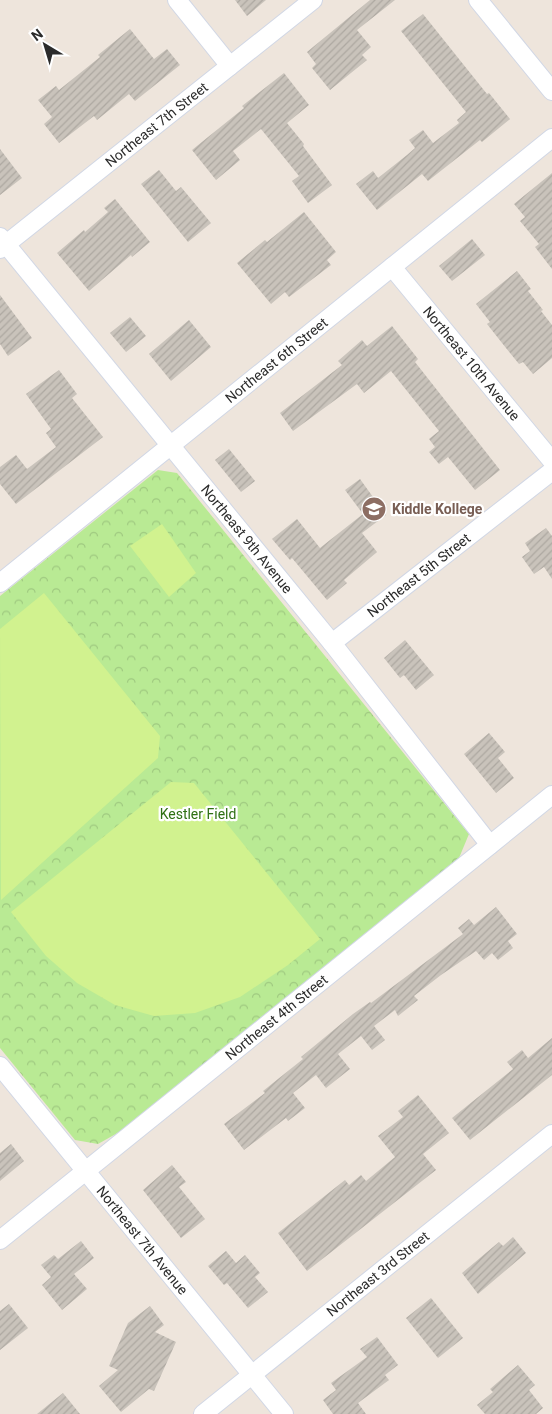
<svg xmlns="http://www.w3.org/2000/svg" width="552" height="1414" font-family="Roboto,sans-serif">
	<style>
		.park { fill: url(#park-crowns) }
		.pitch { fill: #d1f28f }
		.building { fill: url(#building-hatch) }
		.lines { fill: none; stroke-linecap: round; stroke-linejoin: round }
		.street-casing { stroke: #d1d7e5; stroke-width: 20 }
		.street { stroke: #fff; stroke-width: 18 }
		.labels { text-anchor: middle; stroke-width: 4.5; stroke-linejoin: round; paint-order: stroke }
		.street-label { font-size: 14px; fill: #2b2b2b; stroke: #fff }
		.education-label { font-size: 14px; font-weight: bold; fill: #785e54; stroke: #fff; text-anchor: start }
		.park-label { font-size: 14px; fill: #2f7014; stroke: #fff }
	</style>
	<defs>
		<pattern id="park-crowns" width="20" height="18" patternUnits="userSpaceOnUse" patternTransform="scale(1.25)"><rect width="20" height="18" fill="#b9ea94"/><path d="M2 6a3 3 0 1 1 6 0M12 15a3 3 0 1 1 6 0" fill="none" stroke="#9fc980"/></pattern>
		<pattern id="building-hatch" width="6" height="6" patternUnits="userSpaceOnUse" patternTransform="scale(1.25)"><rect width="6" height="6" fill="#c9c3bb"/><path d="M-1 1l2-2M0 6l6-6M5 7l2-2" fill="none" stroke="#ada8a1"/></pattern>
	</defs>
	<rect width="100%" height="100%" fill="#eee5dc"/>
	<path class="park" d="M158,470L177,473L469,834L459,858L121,1131L98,1144L75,1140L0,1048V596Z"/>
	<g class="pitch">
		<path d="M162,524L196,573L169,597L130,546Z"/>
		<path d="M44,593L160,736L158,758L1,900L0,629Z"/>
		<path d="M171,782L194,783L320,939L288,965L240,997L195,1013L154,1016L115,1005L77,983L46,956L11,912Z"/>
	</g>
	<g class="building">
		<path d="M235,0H266L247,16Z"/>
		<path d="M370,0H395L357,30L371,47L362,55L367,60L330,90L312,68L316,64L307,52Z"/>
		<path d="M423,14L487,94L489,93L510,119L482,142L480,140L428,181L422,174L377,210L356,184L373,171L378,178L407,155L415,148L409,140L423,130L433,143L459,123L457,120L466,112L401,31Z"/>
		<path d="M130,29L154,59L167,49L180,65L135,101L129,94L97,120L94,116L59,143L44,124L52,117L38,100L56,86L59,90L100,57L98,55Z"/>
		<path d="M284,73L309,105L287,123L304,144L303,146L332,185L308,203L292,181L299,176L261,129L233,151L240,160L216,180L192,150L244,108L242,106Z"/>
		<path d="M0,149L22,178L0,195Z"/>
		<path d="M159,170L176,191L181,187L211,223L188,242L141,184Z"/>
		<path d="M552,173V269L535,247L539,244L520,221L525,217L514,204Z"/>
		<path d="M115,199L150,242L132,257L131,255L89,291L57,253L84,230L85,232L108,212L104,208Z"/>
		<path d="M304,212L336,252L327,260L331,265L289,297L285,292L271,304L237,263L265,240L267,242Z"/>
		<path d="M472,239L485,255L452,281L439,266Z"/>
		<path d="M517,271L531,289L528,291L543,310L541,311L552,325V358L533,374L523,362L519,364L502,343L487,324L490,322L476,304Z"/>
		<path d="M0,295L32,338L8,356L0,344Z"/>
		<path d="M130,317L146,336L126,352L110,333Z"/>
		<path d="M189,320L211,347L171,381L149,354Z"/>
		<path d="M392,326L418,359L415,362L500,470L475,490L448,457L439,464L429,452L435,447L429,439L439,431L391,371L364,393L357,384L293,431L280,413L342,365L338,361L362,340L367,346Z"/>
		<path d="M59,370L77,394L72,398L103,437L16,504L0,484V467L16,455L27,469L56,447L46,433L51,429L26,394Z"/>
		<path d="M229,449L255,481L241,492L215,460Z"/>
		<path d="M360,479L386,515L362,533L377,552L344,580L347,583L327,600L292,558L290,560L272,539L297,519L320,548L363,514L345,490Z"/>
		<path d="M546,528L552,536V579L544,567L534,574L522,557L530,551L525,543Z"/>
		<path d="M405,640L434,675L416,690L404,675L400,678L384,658Z"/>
		<path d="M489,733L505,752L498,758L514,778L496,793L464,754Z"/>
		<path d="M496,907L517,934L508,941L513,948L498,960L492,953L484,960L476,951L441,975L414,996L418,1000L398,1016L395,1010L374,1026L385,1040L372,1050L361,1036L338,1054L350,1069L326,1088L316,1075L293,1093L305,1108L288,1121L286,1118L244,1150L224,1124L265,1093L263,1091L303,1059L301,1057L353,1014L370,1002L371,1003L463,934L458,928L469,919L474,925Z"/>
		<path d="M552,1038V1075L470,1140L452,1118L513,1069L507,1062L522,1050L528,1058Z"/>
		<path d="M418,1095L449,1133L423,1154L436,1170L307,1271L278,1233L345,1180L349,1185L361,1175L366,1181L395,1157L378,1136L403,1117L398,1111Z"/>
		<path d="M11,1144L24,1161L0,1181V1153Z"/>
		<path d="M172,1165L186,1182L179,1187L205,1219L181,1238L143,1190Z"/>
		<path d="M513,1237L526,1253L478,1294L462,1273L499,1242L503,1246Z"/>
		<path d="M81,1241L94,1258L74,1274L87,1289L62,1310L42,1285L51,1277L41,1265L54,1255L58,1259Z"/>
		<path d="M226,1251L236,1263L245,1255L260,1273L255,1277L268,1292L248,1308L227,1283L224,1285L208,1266Z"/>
		<path d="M431,1298L463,1338L438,1358L406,1318Z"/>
		<path d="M9,1304L28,1328L0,1350V1311Z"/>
		<path d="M150,1306L164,1325L155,1332L176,1342L154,1391L149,1389L121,1412L99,1386L118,1370L109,1366L128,1323Z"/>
		<path d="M377,1337L398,1365L385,1375L389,1380L358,1403L366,1414H333L323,1400L336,1390L331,1383L367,1357L360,1349Z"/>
		<path d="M518,1365L535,1385L529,1390L543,1408L536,1414H485L477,1405L493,1392L490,1389Z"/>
		<path d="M63,1393L80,1414H37Z"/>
	</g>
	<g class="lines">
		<defs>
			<g id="street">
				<path d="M177,0L230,66"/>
				<path d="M478,0L552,91"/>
				<path id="s1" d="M0,237L332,643L490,845"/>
				<path id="s2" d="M0,249L313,0"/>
				<path id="s3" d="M392,267L552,461"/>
				<path id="s4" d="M0,583L552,138"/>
				<path id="s5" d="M332,643L552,471"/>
				<path id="s6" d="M0,1066L284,1414"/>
				<path id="s7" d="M0,1240L552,795"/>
				<path id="s8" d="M203,1414L552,1134"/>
			</g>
		</defs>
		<use href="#street" class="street-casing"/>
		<use href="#street" class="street"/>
	</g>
	<defs>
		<symbol id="school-disc" viewBox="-11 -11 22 22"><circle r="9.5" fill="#8d6e63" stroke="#fff"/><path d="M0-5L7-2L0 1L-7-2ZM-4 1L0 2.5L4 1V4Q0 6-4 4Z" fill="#fff"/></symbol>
	</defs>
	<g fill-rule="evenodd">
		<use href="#school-disc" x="360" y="495" width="28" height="28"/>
	</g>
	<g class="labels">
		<g class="street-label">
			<text dy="5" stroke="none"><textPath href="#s2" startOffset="200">Northeast 7th Street</textPath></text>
			<text dy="5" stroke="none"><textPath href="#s4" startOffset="355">Northeast 6th Street</textPath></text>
			<text dy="5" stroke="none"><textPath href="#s3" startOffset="125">Northeast 10th Avenue</textPath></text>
			<text dy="5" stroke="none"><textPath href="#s1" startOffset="390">Northeast 9th Avenue</textPath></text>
			<text dy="5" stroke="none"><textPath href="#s5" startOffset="110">Northeast 5th Street</textPath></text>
			<text dy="5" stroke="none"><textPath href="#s7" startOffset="355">Northeast 4th Street</textPath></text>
			<text dy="5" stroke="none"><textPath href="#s6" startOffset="225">Northeast 7th Avenue</textPath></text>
			<text dy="5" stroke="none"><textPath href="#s8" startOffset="224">Northeast 3rd Street</textPath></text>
		</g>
		<g class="education-label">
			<text x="392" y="514">Kiddle Kollege</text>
		</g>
		<g class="park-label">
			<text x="198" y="819">Kestler Field</text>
		</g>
	</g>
	<g transform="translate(45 45) rotate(322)" stroke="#ffffff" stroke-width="4" paint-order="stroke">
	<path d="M0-4L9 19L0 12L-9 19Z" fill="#2b2b2b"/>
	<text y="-8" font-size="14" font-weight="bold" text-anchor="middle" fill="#2b2b2b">N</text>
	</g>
</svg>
